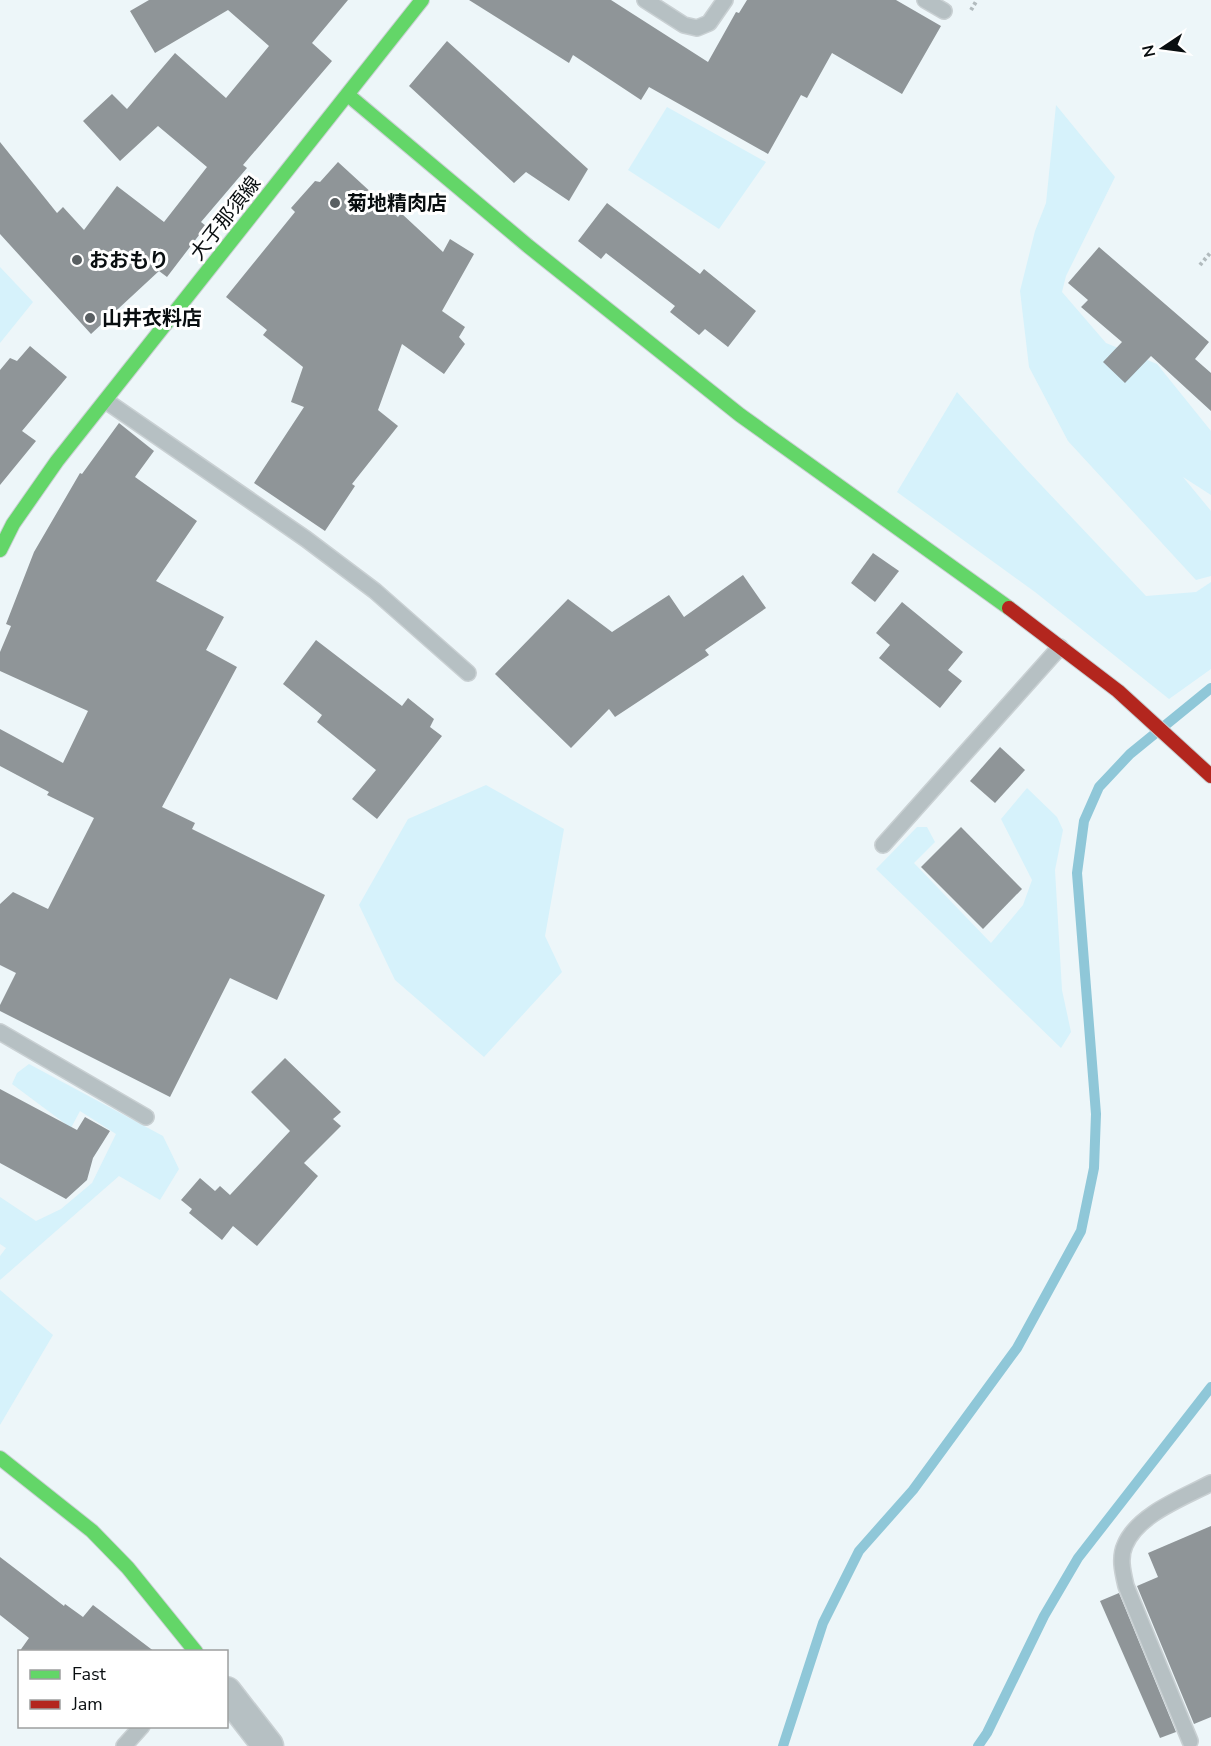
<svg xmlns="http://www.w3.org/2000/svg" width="1211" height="1746" font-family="'Nunito Sans','Noto Sans JP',sans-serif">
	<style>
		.green { fill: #d6f2fb }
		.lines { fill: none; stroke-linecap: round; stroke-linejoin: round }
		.stream { stroke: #8fc7d8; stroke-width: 10 }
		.building { fill: #8f9598 }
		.lane-casing { stroke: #c9d0d3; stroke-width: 18 }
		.street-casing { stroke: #c9d0d3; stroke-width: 33 }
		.fast-casing { stroke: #c9d0d3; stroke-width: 16 }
		.jam-casing { stroke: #c9d0d3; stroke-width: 16 }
		.path { stroke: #b2bbbe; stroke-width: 4; stroke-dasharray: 3 3; stroke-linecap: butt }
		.lane { stroke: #b6c0c3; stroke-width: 15 }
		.street { stroke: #b6c0c3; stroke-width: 30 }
		.fast { stroke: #63d668; stroke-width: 14 }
		.jam { stroke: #b3261e; stroke-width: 14 }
		.poi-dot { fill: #595f62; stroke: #fff; stroke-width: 2 }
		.labels { text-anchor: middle; stroke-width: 6; stroke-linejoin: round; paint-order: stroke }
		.poi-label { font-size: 20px; font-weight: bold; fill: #090e10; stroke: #fff; text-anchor: start }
		.street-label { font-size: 20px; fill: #090e10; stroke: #fff }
	</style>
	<rect width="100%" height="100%" fill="#edf6f9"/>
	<g class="green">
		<path d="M1056,105L1115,177L1066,276L1062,292L1106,343L1157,364L1211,431V495L1183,477L1211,511V576L1196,580L1068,441L1029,367L1020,291L1035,231L1046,203Z"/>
		<path d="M667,107L766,162L719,229L628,170Z"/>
		<path d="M0,267L33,302L0,343Z"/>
		<path d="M957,392L1025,468L1146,596L1196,592L1211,582V669L1169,699L1035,592L897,492Z"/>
		<path d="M486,785L564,829L545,936L562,972L484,1057L395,980L359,905L408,819Z"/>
		<path d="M1027,788L1057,817L1063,830L1055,870L1062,990L1071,1032L1061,1048L876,869L917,827H927L935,842L914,863L991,943L1023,905L1032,880L1001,819Z"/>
		<path d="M29,1064L163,1136L179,1169L160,1200L119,1176L0,1280V1256L6,1248L0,1244V1197L36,1221L61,1209L92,1183L116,1134L80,1111L71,1128L12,1084L17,1073Z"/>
		<path d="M0,1290L53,1335L0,1425Z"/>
	</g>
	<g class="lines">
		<g class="stream">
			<path d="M783,1746L823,1623L859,1551L913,1490L1017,1348L1081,1231L1094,1168L1096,1114L1077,873L1084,821L1099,787L1130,754L1211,688"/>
			<path d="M978,1746L987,1733L1044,1616L1078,1558L1211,1387"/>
		</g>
	</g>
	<g class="building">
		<path d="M149,0H348L312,43L332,61L243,165L247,168L201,222L206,226L167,277L159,271L91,334L0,234V142L57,213L63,207L84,230L117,186L164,222L207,167L158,126L120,161L83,121L112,94L127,109L175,53L226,98L269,46L228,10L155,53L130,11Z"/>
		<path d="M469,0H611L708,62L736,12L739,13L747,0H896L941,26L902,94L832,53L807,98L801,95L768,154L649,87L641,100L573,55L569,63Z"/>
		<path d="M447,41L588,169L569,201L526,172L514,183L409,86Z"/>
		<path d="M338,162L398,217L401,213L443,252L450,239L474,254L442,311L465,327L459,337L465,344L444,374L402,344L378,410L398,426L352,484L355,486L325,531L254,483L304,407L291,402L303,367L263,335L267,330L226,297L295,212L291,208L315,181L320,182Z"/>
		<path d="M607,203L700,274L704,269L756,311L728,347L705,329L699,335L670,312L675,306L606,253L601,259L578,241Z"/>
		<path d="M1099,247L1209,342L1195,359L1211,373V411L1151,356L1125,383L1103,362L1122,342L1081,307L1088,300L1068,283Z"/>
		<path d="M30,346L67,377L22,431L36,441L0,485V370L10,358L17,361Z"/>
		<path d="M119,423L154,451L135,477L197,521L156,581L224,617L206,650L237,667L162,807L195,823L192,829L325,895L277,1000L230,978L170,1097L0,1011V1005L16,973L0,965V904L13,892L48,909L94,818L47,795L49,792L0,766V729L63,763L88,711L0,671V652L11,626L6,624L34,552L80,473L82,474Z"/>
		<path d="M873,553L899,571L875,602L851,583Z"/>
		<path d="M743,575L766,608L705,650L709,655L615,717L609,709L571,748L495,674L568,599L612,632L669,595L684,617Z"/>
		<path d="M902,602L963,652L948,670L962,681L940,708L879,658L890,645L876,633Z"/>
		<path d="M316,640L402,706L408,698L434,719L430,727L442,736L377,819L352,799L376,770L317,722L322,715L283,684Z"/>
		<path d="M1000,747L1025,770L995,803L970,781Z"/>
		<path d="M961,827L1022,889L983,929L921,867Z"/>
		<path d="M285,1058L341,1112L333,1119L341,1126L304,1163L318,1176L257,1246L233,1226L222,1240L189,1213L192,1209L181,1200L200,1178L215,1191L220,1186L230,1195L290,1131L251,1092Z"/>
		<path d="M0,1089L77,1130L85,1117L110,1131L93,1158L87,1180L66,1199L0,1163Z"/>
		<path d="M1211,1526V1717L1194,1724L1137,1586L1158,1577L1148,1553Z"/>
		<path d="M0,1557L64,1606L65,1604L83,1617L93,1605L155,1652H19L29,1638L0,1615Z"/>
		<path d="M1119,1593L1176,1732L1160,1738L1100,1601Z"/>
	</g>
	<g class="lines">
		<defs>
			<g id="lane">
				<path d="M645,0L684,25L697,28L709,23L725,0"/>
				<path d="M925,0L944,11"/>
				<path d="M106,401L306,539L375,591L468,673"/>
				<path d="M883,845L1060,647"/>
				<path d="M0,1032L146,1117"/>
				<path d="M1190,1741L1126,1586C1123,1573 1119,1558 1125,1545C1138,1514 1183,1498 1211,1483"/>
				<path d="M124,1746L142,1726"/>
			</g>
			<path id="street" d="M226,1692L268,1746"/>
			<g id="fast">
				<path d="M348,95L528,246L740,415L1009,608"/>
				<path d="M0,550L13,524L57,461L422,0"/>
				<path d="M0,1458L92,1531L128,1568L196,1652"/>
			</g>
			<path id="jam" d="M1009,608L1118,691L1211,776"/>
		</defs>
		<use href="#lane" class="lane-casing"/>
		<use href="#street" class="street-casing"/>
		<use href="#fast" class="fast-casing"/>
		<use href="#jam" class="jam-casing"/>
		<g class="path">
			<path d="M971,10L977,0"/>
			<path d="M1200,265L1211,252"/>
		</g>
		<use href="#lane" class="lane"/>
		<use href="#street" class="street"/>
		<use href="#fast" class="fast"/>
		<use href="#jam" class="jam"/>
	</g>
	<g class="poi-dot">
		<circle cx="335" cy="203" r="6"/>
		<circle cx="77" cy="260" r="6"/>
		<circle cx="90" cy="318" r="6"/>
	</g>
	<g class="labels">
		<g class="poi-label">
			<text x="347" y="210">菊地精肉店</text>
			<text x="89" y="267">おおもり</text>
			<text x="102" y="325">山井衣料店</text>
		</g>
		<g class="street-label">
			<text transform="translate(225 218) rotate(-52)" y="7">大子那須線</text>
		</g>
	</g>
	<rect x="18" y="1650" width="210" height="78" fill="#ffffff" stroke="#9d9f9f" stroke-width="1.5"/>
	<rect x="30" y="1670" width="30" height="9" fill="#63d668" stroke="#9d9f9f" stroke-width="1.5"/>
	<text x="72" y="1680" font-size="18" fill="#090e10">Fast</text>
	<rect x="30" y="1700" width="30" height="9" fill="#b3261e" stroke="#9d9f9f" stroke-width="1.5"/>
	<text x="72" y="1710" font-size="18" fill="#090e10">Jam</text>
	<g transform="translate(1163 48) rotate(257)" stroke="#ffffff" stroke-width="4.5" paint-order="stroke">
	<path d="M0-4.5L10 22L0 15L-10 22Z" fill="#090e10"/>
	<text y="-9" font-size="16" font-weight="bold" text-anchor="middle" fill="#090e10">N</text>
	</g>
</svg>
